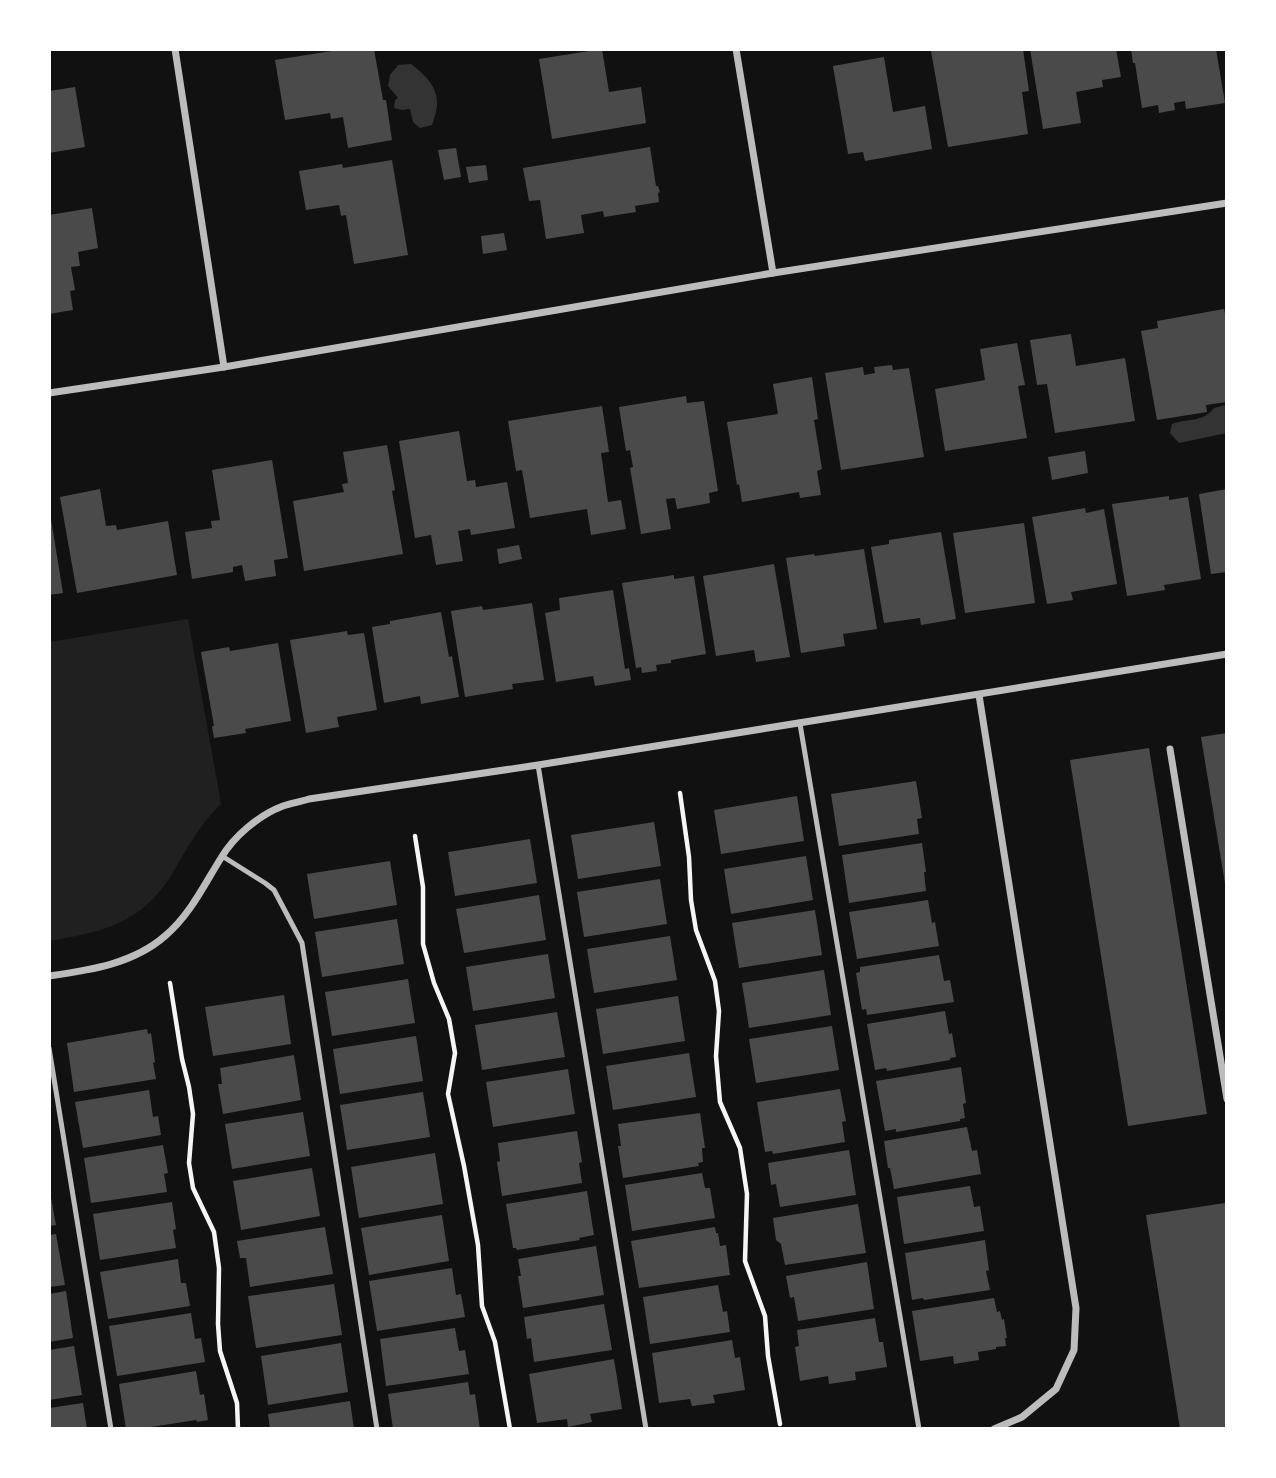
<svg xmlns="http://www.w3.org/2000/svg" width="1276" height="1478" font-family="Bitter,serif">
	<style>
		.green { fill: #202020 }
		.water { fill: #333 }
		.building { fill: #4a4a4a }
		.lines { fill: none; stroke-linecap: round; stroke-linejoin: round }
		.path { stroke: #f5f5f5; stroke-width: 4.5 }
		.service { stroke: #bcbcbc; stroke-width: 5 }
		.minor { stroke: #bcbcbc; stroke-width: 7 }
	</style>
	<rect width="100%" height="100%" fill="#111"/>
	<path class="green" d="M188,619L221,804C199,825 187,849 172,874C141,924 103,932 49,941V642Z"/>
	<g class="water">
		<path d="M411,64C434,82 444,96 432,125L420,128L413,122L410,109L402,110L394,108L395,100L398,98L388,86L390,75L398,65Z"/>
		<path d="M1225,405L1227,406V433L1179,443L1170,433L1172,424C1187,418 1203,423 1214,408Z"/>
	</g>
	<g class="building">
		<path d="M344,49H374L383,100H386L392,140L348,148L343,117L331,119L330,113L285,120L275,60Z"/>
		<path d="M602,49L609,92L641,87L646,123L552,139L539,59Z"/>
		<path d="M945,49H1023L1029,91L1022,92L1028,134L948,147L931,51Z"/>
		<path d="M1030,49H1116L1121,77L1102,80L1103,87L1076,92L1081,123L1043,129Z"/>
		<path d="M1131,49H1216L1225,103L1186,109L1185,101L1174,103L1175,110L1159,113L1158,105L1142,108L1135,63H1133Z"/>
		<path d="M884,57L893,112L925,106L932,149L865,161L863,152L848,154L833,66Z"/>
		<path d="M75,87L85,147L49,153V91Z"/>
		<path d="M650,147L656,186H658L660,192L658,193L659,202L635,206L636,212L604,217L603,211L581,215L584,233L546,239L540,200L529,201L523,168Z"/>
		<path d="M456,148L461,177L444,180L438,150Z"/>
		<path d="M392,160L408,255L354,264L346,215L341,216L339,205L306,210L299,171L342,164L343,168Z"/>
		<path d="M486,165L488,180L469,183L466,167Z"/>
		<path d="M92,208L98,248L78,252L80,266L71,267L75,290L70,291L73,310L49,314V215Z"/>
		<path d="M504,233L507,250L483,254L481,236Z"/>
		<path d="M1224,309L1227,325V402L1206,405L1207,412L1157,420L1141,331L1158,328L1157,321Z"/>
		<path d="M1071,334L1076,366L1125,358L1135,421L1055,433L1047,384L1037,385L1030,340Z"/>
		<path d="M1017,343L1025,385L1018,386L1027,438L945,451L935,389L985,380L980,349Z"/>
		<path d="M892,365L893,370L909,368L924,457L841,470L825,373L863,367L864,375L875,373L874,367Z"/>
		<path d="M812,377L818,419L814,420L822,469L817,471L821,495L800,498L799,492L742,502L739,484L737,485L727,422L778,414L773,384Z"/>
		<path d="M686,396L687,403L704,401L718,491L709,493L710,503L677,509L675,498L666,499L671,529L641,534L630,468L633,467L630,450L626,451L619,407Z"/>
		<path d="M602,406L609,452L601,453L608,502L621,500L626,529L591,535L587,509L530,518L522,470L516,471L508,421Z"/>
		<path d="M459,431L467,481L475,480L476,487L507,482L515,528L471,535L470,529L458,531L463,561L436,565L431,535L415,538L399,441Z"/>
		<path d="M387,445L395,490L392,491L403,554L304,571L293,501L344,492L342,484L348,483L343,452Z"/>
		<path d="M1085,451L1088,473L1052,480L1048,457Z"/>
		<path d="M272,460L288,558L274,560L276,576L245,581L242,565L233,567V572L192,579L185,532L212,528L211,521L220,520L212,470Z"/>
		<path d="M100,489L106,526L116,525L117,530L168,521L177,575L77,593L60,497Z"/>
		<path d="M1227,489V572L1211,574L1199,494Z"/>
		<path d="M1169,496V500L1188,497L1201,579L1164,585L1165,590L1127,596L1112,504Z"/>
		<path d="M1085,508L1086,513L1104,509L1117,584L1071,592L1073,600L1047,604L1032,517Z"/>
		<path d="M49,513H50L63,593L49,595Z"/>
		<path d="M1024,523L1035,603L965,613L953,533Z"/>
		<path d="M941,532L956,619L921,625L920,618L884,623L871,547L889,544V540Z"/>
		<path d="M519,545L522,559L499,564L497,549Z"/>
		<path d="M864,549L877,629L843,634L845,646L801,653L786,558L814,554L815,556Z"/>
		<path d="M774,564L790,657L756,662L754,650L716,656L703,576Z"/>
		<path d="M674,575V579L694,576L706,654L671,660V663L656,665L657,671L642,673L641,667L636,668L622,583Z"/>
		<path d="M613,590L625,669L629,668L631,680L595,686L593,676L556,682L545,613L560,610L559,598Z"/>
		<path d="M532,603L544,680L512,684L513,689L465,697L451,611L482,606L483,610Z"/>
		<path d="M441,612L449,657L452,656L459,697L421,704L420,696L384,703L372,627L390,624V621Z"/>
		<path d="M347,631L348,635L364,633L377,710L337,717L339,727L306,733L290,640Z"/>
		<path d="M278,643L291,721L245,729L246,733L214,738L212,726H214L201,652L229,647L230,651Z"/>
		<path d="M1227,733V890H1226L1201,737Z"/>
		<path d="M1149,748L1207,1114L1128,1126L1070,760Z"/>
		<path d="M916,781L922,818L917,819L919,834L839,846L831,794Z"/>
		<path d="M797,796L804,841L721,854L714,810Z"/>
		<path d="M654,822L661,866L578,879L571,835Z"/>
		<path d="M530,839L537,883L455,896L448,852Z"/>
		<path d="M922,843L926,872H924L926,891L849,903L842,855Z"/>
		<path d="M806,856L813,900L731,914L724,869Z"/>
		<path d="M390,861L397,905L314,919L307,874Z"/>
		<path d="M660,879L667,924L584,937L577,892Z"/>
		<path d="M539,895L546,940L464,953L456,909Z"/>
		<path d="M928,900L932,923L935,922L939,946L857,959L849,912Z"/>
		<path d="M815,910L822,955L739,968L732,923Z"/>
		<path d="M397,919L404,964L322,977L315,932Z"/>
		<path d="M670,936L677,980L594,993L587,949Z"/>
		<path d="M548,954L555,998L473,1011L466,967Z"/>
		<path d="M939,955L944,981L950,980L954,1002L867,1015L866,1009L862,1010L856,973L860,972V967Z"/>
		<path d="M824,970L831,1015L749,1028L742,983Z"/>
		<path d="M408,979L415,1023L332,1036L325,992Z"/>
		<path d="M284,995L291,1044L213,1056L205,1007Z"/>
		<path d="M678,996L685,1041L603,1054L596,1009Z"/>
		<path d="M945,1011L949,1034L952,1033L956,1057L950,1058V1060L887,1071L886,1068L875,1070L867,1024Z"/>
		<path d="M557,1012L565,1057L482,1070L475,1025Z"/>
		<path d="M832,1026L839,1070L756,1083L749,1039Z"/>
		<path d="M147,1029L148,1034L151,1033L155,1062L153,1063L156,1079L74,1092L67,1043Z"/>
		<path d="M416,1036L423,1081L340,1094L333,1049Z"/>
		<path d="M689,1053L696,1097L613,1110L606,1066Z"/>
		<path d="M294,1055L301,1100L223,1114L218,1084H222L220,1068Z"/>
		<path d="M961,1067L966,1103L963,1104L965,1118L960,1119V1121L896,1132V1129L885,1131L876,1081Z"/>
		<path d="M568,1069L575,1114L493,1127L486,1082Z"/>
		<path d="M840,1089L846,1121L842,1122L845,1142L773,1154L772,1151L765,1152L757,1102Z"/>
		<path d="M149,1090L153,1117L158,1116L161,1135L83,1148L75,1102Z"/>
		<path d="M423,1092L430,1137L347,1150L340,1105Z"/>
		<path d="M303,1112L310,1156L232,1169L225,1124Z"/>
		<path d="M700,1113L705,1148H702L703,1162L698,1163L699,1166L623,1178L618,1146H621L618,1124Z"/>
		<path d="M967,1127L972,1151L977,1150L981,1174L894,1189L890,1168H888L884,1141Z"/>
		<path d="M577,1131L582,1162L579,1163L582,1183L502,1196L497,1162L500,1161L498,1143Z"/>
		<path d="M163,1145L168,1173L164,1174L167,1192L91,1203L84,1158Z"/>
		<path d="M849,1150L856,1195L780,1207L776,1184L771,1185L768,1163Z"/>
		<path d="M435,1153L443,1204L359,1218L351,1167Z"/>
		<path d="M312,1168L320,1216L241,1230L233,1181Z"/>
		<path d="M702,1173L705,1188H710L715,1218L632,1231L625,1185Z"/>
		<path d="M970,1186L974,1207L980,1206L984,1231L904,1244L897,1197Z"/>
		<path d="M587,1191L594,1235L579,1238L580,1240L517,1250L516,1248H513L506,1204Z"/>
		<path d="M49,1192H50L56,1225L49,1226Z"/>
		<path d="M172,1202L176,1229L173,1230L176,1248L100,1260L93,1214Z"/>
		<path d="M1225,1203L1227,1214V1429H1180L1146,1215Z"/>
		<path d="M858,1204L866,1253L785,1265L781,1244L776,1240L773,1218Z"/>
		<path d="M442,1215L449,1261L369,1275L361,1228Z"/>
		<path d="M325,1227L333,1274L250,1287L246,1258H240L237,1241Z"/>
		<path d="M715,1227L716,1233H718L720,1246L726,1245L730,1275L639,1288L631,1241Z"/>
		<path d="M56,1234L65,1285L49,1287V1235Z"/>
		<path d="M985,1240L989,1270L986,1271L990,1290L924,1300L923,1298L912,1300L905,1253Z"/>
		<path d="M596,1246L604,1295L523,1308L518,1276H521L518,1259Z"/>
		<path d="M178,1259L181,1283H186L190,1306L108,1319L100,1272Z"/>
		<path d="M867,1262L874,1309L798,1321L794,1297L790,1298L786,1276Z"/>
		<path d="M452,1268L456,1295L461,1294L465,1317L377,1331L369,1281Z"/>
		<path d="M334,1284L342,1335L256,1348L248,1296Z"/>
		<path d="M718,1285L723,1312L727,1311L730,1332L650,1344L643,1297Z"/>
		<path d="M66,1291L73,1338L49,1342V1294Z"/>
		<path d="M994,1298L997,1312L1000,1311L1002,1320L1004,1319L1007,1338H1005L1006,1346L996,1347V1349L978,1352L979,1360L954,1364L953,1356L920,1361L912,1311Z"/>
		<path d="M604,1304L612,1350L534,1362L531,1338L527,1339L524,1317Z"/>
		<path d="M191,1313L195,1339L201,1338L205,1362L117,1376L109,1326Z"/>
		<path d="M875,1318L879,1342H883L887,1367L855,1372L856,1380L829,1384L828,1376L800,1381L795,1347L799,1346L797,1330Z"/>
		<path d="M455,1328L459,1351L465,1350L469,1374L386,1386L380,1339Z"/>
		<path d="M732,1340L735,1358L740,1357L745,1390L713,1395L715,1403L692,1406L690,1399L659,1403L652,1353Z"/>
		<path d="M341,1343L348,1392L268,1405L261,1356Z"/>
		<path d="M74,1346L82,1395L49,1400V1350Z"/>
		<path d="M614,1359L622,1409L590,1414L592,1422L568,1427L567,1419L537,1423L529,1374Z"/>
		<path d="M196,1371L200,1395L204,1394L208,1420L197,1422L196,1420L138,1429H126L119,1384Z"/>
		<path d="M468,1382L470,1395L475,1394L480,1429H393L388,1394Z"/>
		<path d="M350,1401L354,1429H270L268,1414Z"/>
		<path d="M83,1403L87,1429H49V1408Z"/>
	</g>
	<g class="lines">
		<g class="path">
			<path d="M680,793L689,857L691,900L696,930L715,981L719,1011L716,1056L720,1102L740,1148L747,1194L745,1261L765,1316L768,1356L780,1424"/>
			<path d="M415,836L423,887V944L434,983L449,1019L455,1053L448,1094L464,1166L478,1245L482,1306L495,1342L510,1429"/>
			<path d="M170,983L182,1059L189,1087L193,1114L189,1163L193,1188L214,1232L219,1268L218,1324L220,1351L237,1403L238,1429"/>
		</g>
		<g class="service">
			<path d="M800,724L919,1429"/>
			<path d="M538,765L646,1429"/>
			<path d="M222,856L265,883L274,890L302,943L377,1429"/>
			<path d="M49,1048L111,1429"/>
		</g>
		<g class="minor">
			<path d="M175,49L224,367"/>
			<path d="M736,49L773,273"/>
			<path d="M49,393L224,367L773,273L1227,203"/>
			<path d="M979,695L1076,1308L1074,1350L1056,1389L1022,1417L994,1429"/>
			<path d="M1170,749L1227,1099"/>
			<path d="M49,976C90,970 133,964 165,936C190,915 204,885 221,858C234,836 259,815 283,806C291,803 300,802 309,799L538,765L1227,654"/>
		</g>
	</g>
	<rect width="1276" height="1478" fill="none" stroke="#ffffff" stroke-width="102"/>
</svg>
